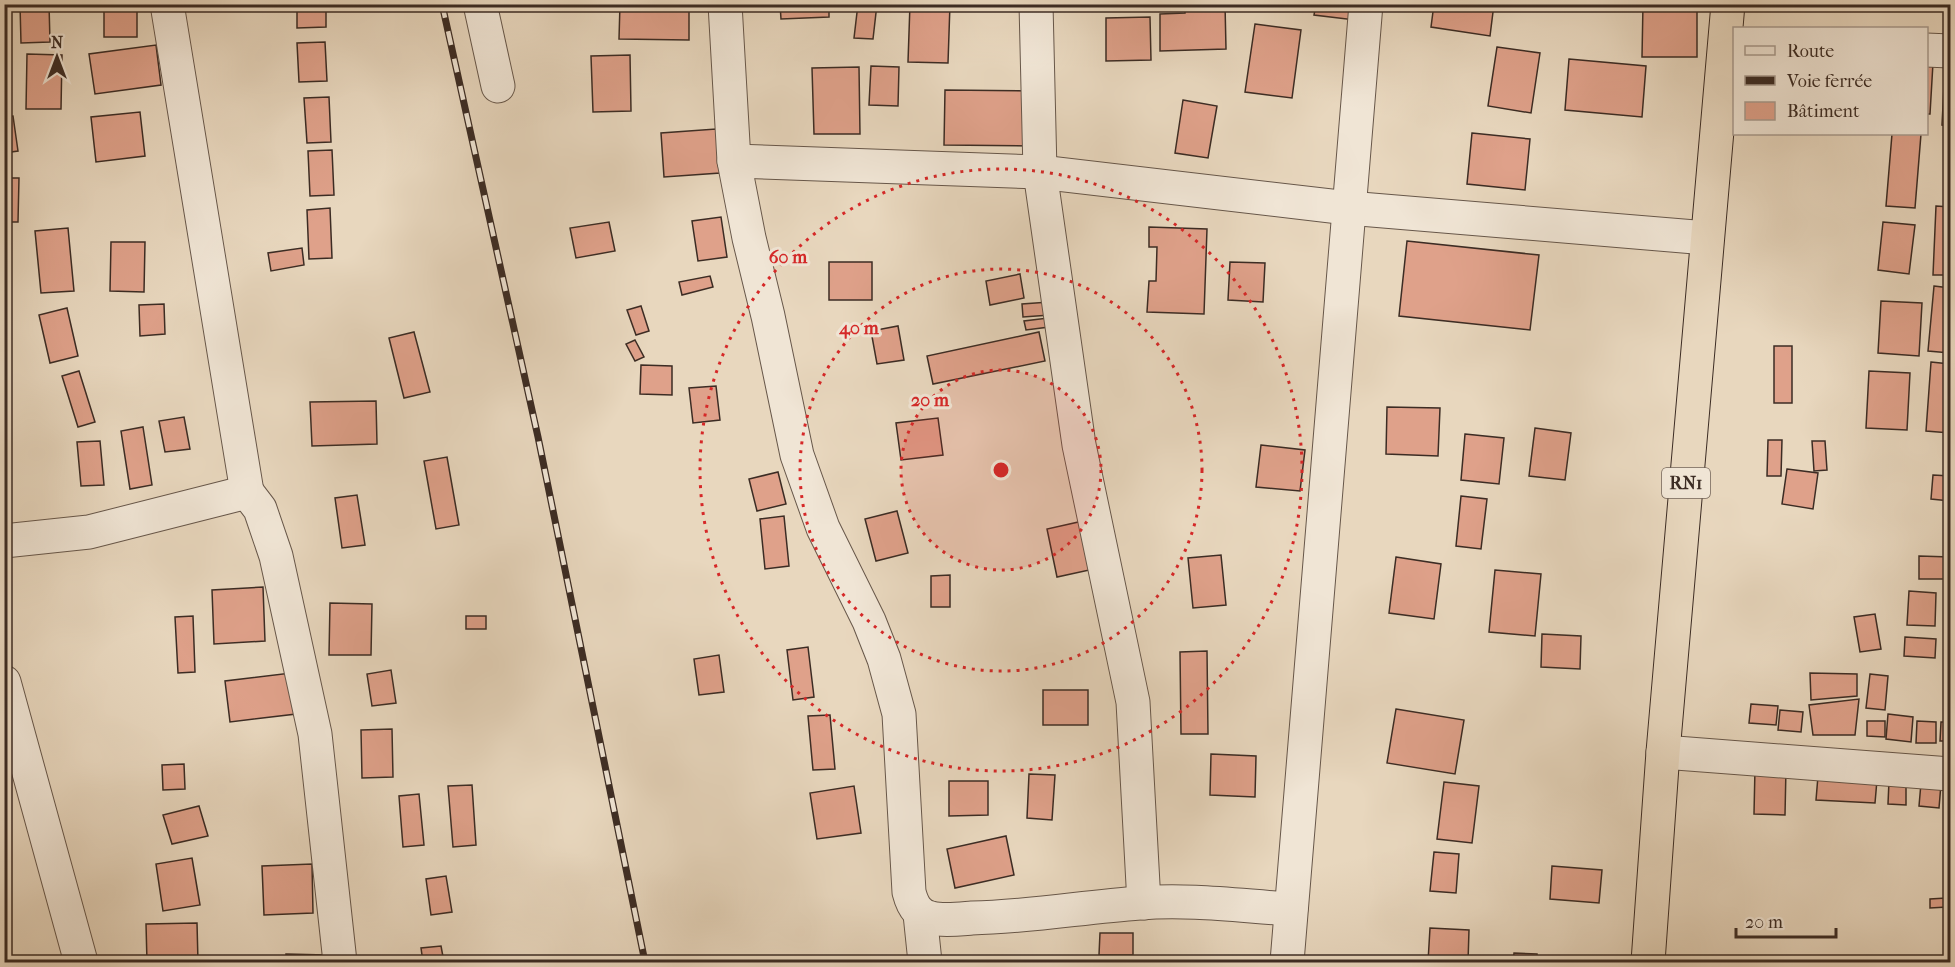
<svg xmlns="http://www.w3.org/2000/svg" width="1955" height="967" font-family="'IM FELL French Canon',serif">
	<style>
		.building { fill: #dfa18a; stroke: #3c2c24; stroke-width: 1.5 }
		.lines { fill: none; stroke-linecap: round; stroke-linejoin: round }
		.minor-casing { stroke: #67574a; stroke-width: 35 }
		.highway-casing { stroke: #3c2c24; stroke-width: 35 }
		.minor { stroke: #f0e5d5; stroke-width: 33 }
		.highway { stroke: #e8d7be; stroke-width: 33 }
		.rail-casing { stroke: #3c2c24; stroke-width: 7 }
		.rail { stroke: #f0e5d5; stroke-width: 4.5; stroke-dasharray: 14; stroke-linecap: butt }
		.ring { fill: none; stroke: #d62828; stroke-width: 3; stroke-dasharray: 3 6 }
		.labels { text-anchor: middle; stroke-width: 6; stroke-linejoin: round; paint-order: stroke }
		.shield { fill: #f0e5d5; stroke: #726459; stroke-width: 1.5 }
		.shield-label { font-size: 18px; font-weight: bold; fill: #3c2c24 }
		.centre { fill: #d62828; stroke: #f0e5d5; stroke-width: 3 }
		.ring-label { font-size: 18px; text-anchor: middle; font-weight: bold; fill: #d62828; stroke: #f0e5d5; stroke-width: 6; stroke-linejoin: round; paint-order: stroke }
	</style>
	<rect width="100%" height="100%" fill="#e8d7be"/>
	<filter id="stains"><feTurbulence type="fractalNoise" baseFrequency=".00333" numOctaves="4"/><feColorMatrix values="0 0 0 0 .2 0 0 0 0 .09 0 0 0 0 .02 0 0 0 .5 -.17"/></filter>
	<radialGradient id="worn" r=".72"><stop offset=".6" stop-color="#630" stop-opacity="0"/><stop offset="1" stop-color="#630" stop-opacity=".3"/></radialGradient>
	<g class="building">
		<path d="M49,4L50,42L21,43L20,5Z"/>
		<path d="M297,4H326V27L297,28Z"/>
		<path d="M620,4H689V40L619,39Z"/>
		<path d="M780,4H829V17L781,19Z"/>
		<path d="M858,4H877L873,39L854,38Z"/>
		<path d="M910,4H950L948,63L908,62Z"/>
		<path d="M1185,4H1225L1226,49L1160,51V14L1185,13Z"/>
		<path d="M1316,4H1357L1355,20L1314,15Z"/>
		<path d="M1434,4H1494L1490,36L1431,27Z"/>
		<path d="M1643,4H1697V57H1642Z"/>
		<rect x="104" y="11" width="33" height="26"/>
		<path d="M1150,17L1151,60L1106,61V18Z"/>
		<path d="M1255,24L1301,30L1292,98L1245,92Z"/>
		<path d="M325,42L327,81L299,82L297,43Z"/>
		<path d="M156,45L161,85L95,94L89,54Z"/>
		<path d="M1497,47L1540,53L1531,113L1488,106Z"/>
		<path d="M27,54L62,55L61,109H26Z"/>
		<path d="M630,55L631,111L593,112L591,56Z"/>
		<path d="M1569,59L1646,66L1642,117L1565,110Z"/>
		<path d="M1926,62L1933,63L1930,114H1926Z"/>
		<path d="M871,66L899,67L898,106L869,105Z"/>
		<path d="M859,67L860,134H814L812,68Z"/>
		<path d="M1945,67H1950V126L1942,125Z"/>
		<path d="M945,90L1034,91L1033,146L944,145Z"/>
		<path d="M329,97L331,142L307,143L304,98Z"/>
		<path d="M1183,100L1217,106L1208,158L1175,153Z"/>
		<path d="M140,112L145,156L96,162L91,117Z"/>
		<path d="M13,116L18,151L4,153V117Z"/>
		<path d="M716,129L720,173L664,177L661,133Z"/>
		<path d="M1472,133L1530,139L1525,190L1467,184Z"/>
		<path d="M1892,134H1921L1915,208L1886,206Z"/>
		<path d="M332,150L334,195L310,196L308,151Z"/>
		<path d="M4,178H19L18,222H4Z"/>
		<path d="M1936,206L1950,207V275H1933Z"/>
		<path d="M330,208L332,258L309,259L307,210Z"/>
		<path d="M721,217L727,257L698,261L692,221Z"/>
		<path d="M609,222L615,251L576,258L570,228Z"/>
		<path d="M1883,222L1915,225L1909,274L1878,270Z"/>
		<path d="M1149,227L1207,229L1204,314L1147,312L1149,281H1156L1157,247H1149Z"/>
		<path d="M68,228L74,291L41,293L35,231Z"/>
		<path d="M1407,241L1539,255L1530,330L1399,316Z"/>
		<path d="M111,242H145L144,292L110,291Z"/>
		<path d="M302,248L304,265L271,271L268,253Z"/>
		<rect x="829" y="262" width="43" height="38"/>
		<path d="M1230,262L1265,263L1263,302L1228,300Z"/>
		<path d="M1020,274L1024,298L990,305L986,281Z"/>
		<path d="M710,276L713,287L682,295L679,282Z"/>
		<path d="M1934,286L1950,288V353L1928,351Z"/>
		<path d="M1881,301L1922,303L1919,356L1878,353Z"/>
		<path d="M1049,302L1050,315L1023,317L1022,304Z"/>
		<path d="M164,304L165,334L140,336L139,305Z"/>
		<path d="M641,306L649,331L636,335L627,310Z"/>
		<path d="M67,308L78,356L50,363L39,315Z"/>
		<path d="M1048,318L1049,327L1026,330L1024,321Z"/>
		<path d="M898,326L904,360L877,364L871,331Z"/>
		<path d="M414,332L430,392L404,398L389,338Z"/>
		<path d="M1039,332L1045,361L933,384L927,356Z"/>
		<path d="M635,340L644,357L635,361L626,344Z"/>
		<rect x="1774" y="346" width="18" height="57"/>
		<path d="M1931,362L1950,364V433L1926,431Z"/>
		<path d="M641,365L672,366V395L640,394Z"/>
		<path d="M79,371L95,422L78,427L62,376Z"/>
		<path d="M1869,371L1910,373L1907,430L1866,428Z"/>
		<path d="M716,386L720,420L693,423L689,388Z"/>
		<path d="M376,401L377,444L312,446L310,402Z"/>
		<path d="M1387,407L1440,408L1438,456L1386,454Z"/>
		<path d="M184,417L190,449L165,452L159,421Z"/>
		<path d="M938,418L943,455L901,460L896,423Z"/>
		<path d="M143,427L152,485L130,489L121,431Z"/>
		<path d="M1535,428L1571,433L1565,480L1529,476Z"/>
		<path d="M1465,434L1504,438L1499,484L1461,480Z"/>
		<path d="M1768,440H1782L1781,476H1767Z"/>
		<path d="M100,441L104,485L81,486L77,442Z"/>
		<path d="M1812,441H1825L1827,470L1814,471Z"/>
		<path d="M1261,445L1305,450L1300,491L1256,487Z"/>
		<path d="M447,457L459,525L436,529L424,461Z"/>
		<path d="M1787,469L1818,473L1813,509L1782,504Z"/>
		<path d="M778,472L786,504L757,511L749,479Z"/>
		<path d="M1933,475L1950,476V501L1931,499Z"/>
		<path d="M357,495L365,545L342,548L335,498Z"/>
		<path d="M1461,496L1487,499L1481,549L1456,546Z"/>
		<path d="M897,511L908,553L876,561L865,519Z"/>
		<path d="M784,516L789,566L765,569L760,519Z"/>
		<path d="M1083,521L1094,569L1057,577L1047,529Z"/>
		<path d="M1221,555L1226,605L1193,608L1188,558Z"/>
		<path d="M1919,556L1950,557V579H1919Z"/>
		<path d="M1396,557L1441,564L1434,619L1389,613Z"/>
		<path d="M1495,570L1541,574L1535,636L1489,632Z"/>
		<path d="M950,575V607H931V576Z"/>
		<path d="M263,587L265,641L214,644L212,590Z"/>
		<path d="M1909,591L1936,593L1935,626L1907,625Z"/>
		<path d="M330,603L372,604L371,655H329Z"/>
		<path d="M1875,614L1881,649L1860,652L1854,617Z"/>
		<path d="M193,616L195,672L178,673L175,617Z"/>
		<rect x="466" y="616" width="20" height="13"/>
		<path d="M1542,634L1581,636L1580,669L1541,667Z"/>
		<path d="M1905,637L1936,639L1935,658L1904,656Z"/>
		<path d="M808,647L814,697L793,700L787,650Z"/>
		<path d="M1207,651L1208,734H1181L1180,652Z"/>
		<path d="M719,655L724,692L699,695L694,659Z"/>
		<path d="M391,670L396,703L372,706L367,674Z"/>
		<path d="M291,673L296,714L230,722L225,681Z"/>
		<path d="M1810,673L1857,674V696L1811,700Z"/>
		<path d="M1870,674L1888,676L1885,710L1866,708Z"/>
		<rect x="1043" y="690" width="45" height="35"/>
		<path d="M1859,699L1855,735H1813L1809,705Z"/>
		<path d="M1751,704L1778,706L1776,725L1749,723Z"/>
		<path d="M1396,709L1464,720L1455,774L1387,763Z"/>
		<path d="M1780,710L1803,712L1801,732L1778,730Z"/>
		<path d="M1888,714L1913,717L1911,742L1886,739Z"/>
		<path d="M830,715L835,769L813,770L808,716Z"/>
		<path d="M1867,721H1885V737L1867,736Z"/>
		<path d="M1917,721L1936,722V743H1916Z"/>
		<path d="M1941,722H1950V741H1940Z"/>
		<path d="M392,729L393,777L362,778L361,730Z"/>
		<path d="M1211,754L1256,756L1255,797L1210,795Z"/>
		<path d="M184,764L185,789L163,790L162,765Z"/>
		<path d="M1755,768H1786L1785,815L1754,814Z"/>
		<path d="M1029,774L1055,775L1052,820L1027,818Z"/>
		<path d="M1818,776L1877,780L1875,803L1816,800Z"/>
		<path d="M949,781H988V815L949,816Z"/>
		<path d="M1889,781L1906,782V805L1888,804Z"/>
		<path d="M1444,782L1479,786L1472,843L1437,839Z"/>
		<path d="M1921,783L1941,784L1939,808L1919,806Z"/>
		<path d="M472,785L476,845L453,847L448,786Z"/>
		<path d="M854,786L861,833L817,839L810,793Z"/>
		<path d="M419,794L424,845L403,847L399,796Z"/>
		<path d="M199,806L208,836L172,844L163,815Z"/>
		<path d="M1006,836L1014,875L955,888L947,849Z"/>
		<path d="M1434,852L1459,854L1456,893L1430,891Z"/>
		<path d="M192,858L200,905L163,911L156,864Z"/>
		<path d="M312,864L313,913L264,915L262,866Z"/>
		<path d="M1552,866L1602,870L1599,903L1550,899Z"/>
		<path d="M446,876L452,912L431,915L426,879Z"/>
		<path d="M1946,898L1947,907L1930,908V899Z"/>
		<path d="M197,923L198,962H147L146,924Z"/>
		<path d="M1430,928L1469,930L1468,962H1428Z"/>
		<path d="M1100,933H1133V955H1099Z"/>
		<path d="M441,946L444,962H423L421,948Z"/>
		<path d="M1514,953L1537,954V962H1513Z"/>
		<path d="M286,954L326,955V962H286Z"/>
	</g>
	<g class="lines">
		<defs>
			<g id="minor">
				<path d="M480,4L498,86"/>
				<path d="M725,4L734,161L749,238L768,316L797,455L823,528L869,621L884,659L899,714L909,892C912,904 917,915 931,918C943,921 959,919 972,918C1028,917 1084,907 1140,903C1190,899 1241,906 1291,909"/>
				<path d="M1036,4L1040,172L1079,445L1133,702L1144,903"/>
				<path d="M1926,50L1950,51"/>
				<path d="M734,161L1040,172L1348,208L1707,238"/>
				<path d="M247,492L260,509L276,556L315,734L340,962"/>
				<path d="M4,541L89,532L247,492L167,4"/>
				<path d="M4,682L81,962"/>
				<path d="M1663,752L1950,774"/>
				<path d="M920,914L925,962"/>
				<path d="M1287,962L1366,4"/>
			</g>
			<path id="highway" d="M1648,962L1663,752L1728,4"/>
		</defs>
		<use href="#minor" class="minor-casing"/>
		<use href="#highway" class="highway-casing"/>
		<use href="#minor" class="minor"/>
		<use href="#highway" class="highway"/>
		<defs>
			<path id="rail" d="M442,4L538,437L645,962"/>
		</defs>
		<use href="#rail" class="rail-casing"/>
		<use href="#rail" class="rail"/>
	</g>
	<circle cx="1001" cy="470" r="100" fill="#d62828" fill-opacity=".12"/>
	<g class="ring">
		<circle cx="1001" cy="470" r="100"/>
		<circle cx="1001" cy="470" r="201"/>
		<circle cx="1001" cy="470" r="301"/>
	</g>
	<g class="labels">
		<rect class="shield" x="1662" y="468" width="48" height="30" rx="4.5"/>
		<g class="shield-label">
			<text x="1686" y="489">RN1</text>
		</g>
	</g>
	<circle cx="1001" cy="470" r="9" class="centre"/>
	<g class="ring-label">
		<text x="788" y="263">60 m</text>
		<text x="859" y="334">40 m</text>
		<text x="930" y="406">20 m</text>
	</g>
	<rect width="1955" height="967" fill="none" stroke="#e8d7be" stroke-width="24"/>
	<rect x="6" y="6" width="1943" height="955" fill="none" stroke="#3c2c24" stroke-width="3"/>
	<rect x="12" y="12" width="1931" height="943" fill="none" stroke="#3c2c24" stroke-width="1.5"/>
	<rect x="1733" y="27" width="195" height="108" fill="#f0e5d5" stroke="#a89b8e" stroke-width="1.5"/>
	<rect x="1745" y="46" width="30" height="9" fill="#f0e5d5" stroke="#a89b8e" stroke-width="1.5"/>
	<text x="1787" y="57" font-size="18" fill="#3c2c24">Route</text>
	<rect x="1745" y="76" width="30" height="9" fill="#3c2c24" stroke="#a89b8e" stroke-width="1.5"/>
	<text x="1787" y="87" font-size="18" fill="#3c2c24">Voie ferrée</text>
	<rect x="1745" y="102" width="30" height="18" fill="#dfa18a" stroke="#a89b8e" stroke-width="1.5"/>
	<text x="1787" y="117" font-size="18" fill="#3c2c24">Bâtiment</text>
	<g transform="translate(57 57)" stroke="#f0e5d5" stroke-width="4.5" paint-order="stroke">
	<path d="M0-4.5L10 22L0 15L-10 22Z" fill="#3c2c24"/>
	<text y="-9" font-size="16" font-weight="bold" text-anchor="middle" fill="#3c2c24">N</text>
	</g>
	<path d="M1736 928v9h100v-9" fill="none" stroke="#3c2c24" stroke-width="3"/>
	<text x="1745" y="928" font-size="18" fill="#3c2c24" stroke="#f0e5d5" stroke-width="4.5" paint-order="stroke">20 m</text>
	<rect width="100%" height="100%" filter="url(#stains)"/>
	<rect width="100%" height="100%" fill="url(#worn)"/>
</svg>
